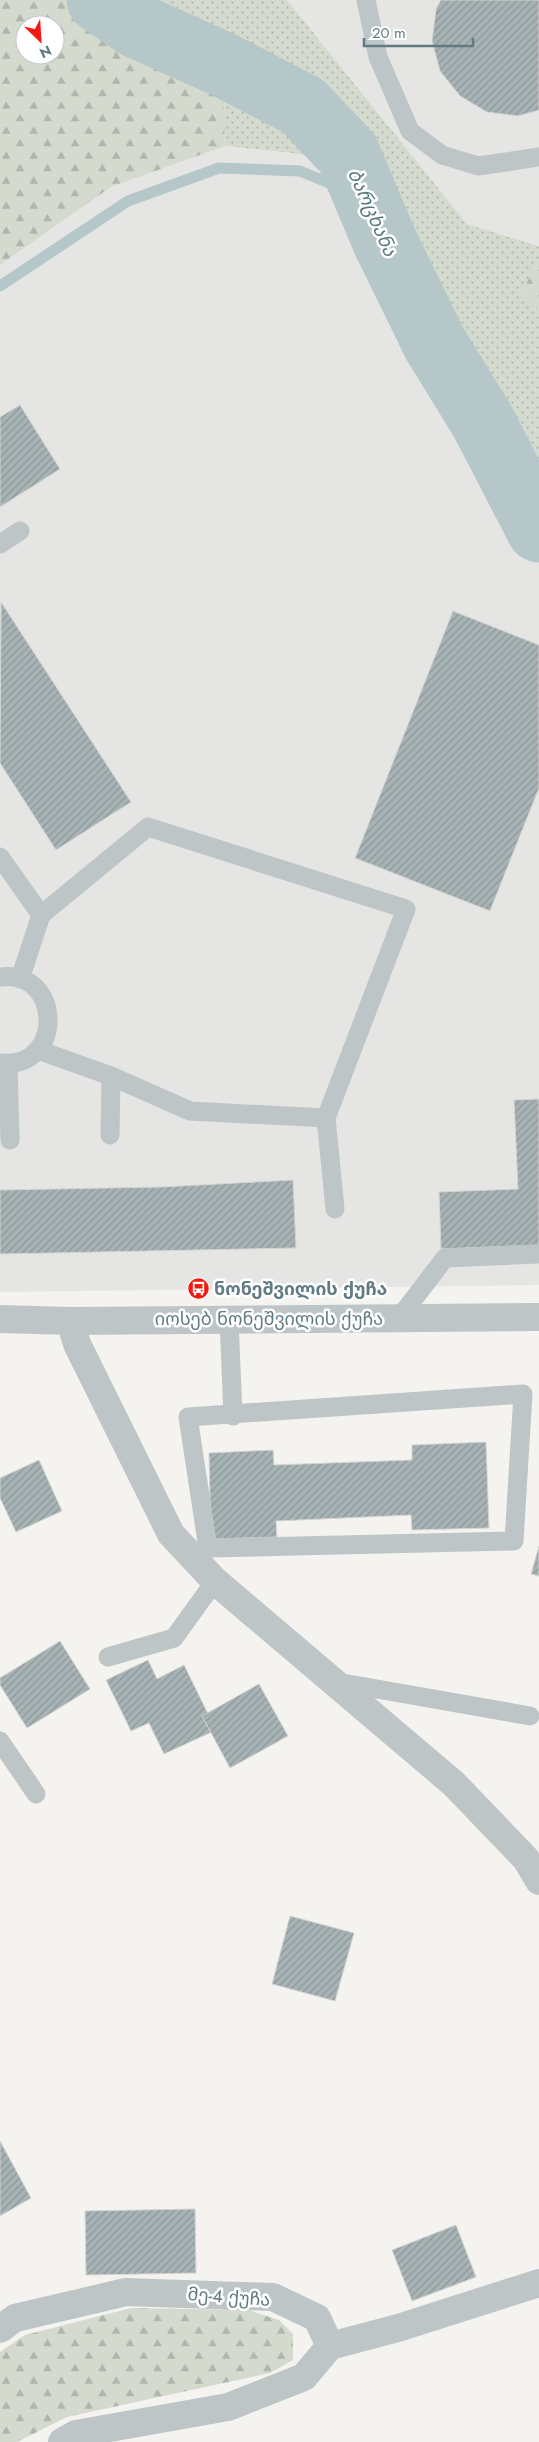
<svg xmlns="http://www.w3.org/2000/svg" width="539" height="2442" font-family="Jost,'Noto Sans Georgian',sans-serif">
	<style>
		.built { fill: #e5e5e3 }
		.grass { fill: url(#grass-dots) }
		.forest { fill: url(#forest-firs); fill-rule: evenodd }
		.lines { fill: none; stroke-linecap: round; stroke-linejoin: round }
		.stream { stroke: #b5c7c9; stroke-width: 11 }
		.river { stroke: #b5c7c9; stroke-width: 65 }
		.building { fill: url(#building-hatch); stroke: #d5d5d2 }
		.service { stroke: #bec5c7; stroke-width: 19 }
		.minor { stroke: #bec5c7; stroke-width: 28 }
		.tertiary { stroke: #bec5c7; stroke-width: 28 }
		.labels { text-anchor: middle; stroke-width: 5; stroke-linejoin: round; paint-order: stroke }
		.poi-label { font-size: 18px; font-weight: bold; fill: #607b83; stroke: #fff; text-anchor: start }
		.street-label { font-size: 18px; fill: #607b83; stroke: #fff }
		.water-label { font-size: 19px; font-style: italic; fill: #57787b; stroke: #fff }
	</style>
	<defs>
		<pattern id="grass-dots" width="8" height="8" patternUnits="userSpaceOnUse" patternTransform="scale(1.25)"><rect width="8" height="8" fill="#d4dace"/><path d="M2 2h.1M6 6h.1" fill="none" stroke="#afb6ad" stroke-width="1.8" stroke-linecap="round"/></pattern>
		<pattern id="forest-firs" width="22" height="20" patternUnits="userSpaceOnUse" patternTransform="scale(1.25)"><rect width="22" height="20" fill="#d4dace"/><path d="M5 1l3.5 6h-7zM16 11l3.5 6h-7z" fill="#afb6ad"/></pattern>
		<pattern id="building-hatch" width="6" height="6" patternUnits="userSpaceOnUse" patternTransform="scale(1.25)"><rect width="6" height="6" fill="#a7b3b5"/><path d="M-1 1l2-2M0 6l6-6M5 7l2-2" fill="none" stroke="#8b9799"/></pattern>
	</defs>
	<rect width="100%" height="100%" fill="#f4f3ef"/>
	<g class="built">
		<path d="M287,0H539V246L467,224Z"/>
		<path d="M225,146L309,155L348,154L385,242L435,344L483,422L539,530V1285L0,1292V265L111,187Z"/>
	</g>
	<path class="grass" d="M99,0H287L467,224L539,246V260L521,293L539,309V530L483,422L435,344L385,242L348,155H309L225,146L221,64L137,26Z"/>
	<g class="forest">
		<path d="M0,0H99L137,26L222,64L225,146L111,187L0,265ZM25,25H55V55H25Z"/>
		<path d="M539,260V309L521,293Z"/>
		<path d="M131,2308L248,2310L279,2320L293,2334V2360L270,2373L67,2417L17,2442H0V2352L25,2335Z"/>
	</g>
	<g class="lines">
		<path class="stream" d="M0,286L128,201L219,168L300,171L353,193L385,242"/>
		<path class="river" d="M99,0L137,26L222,64L303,106L348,154L385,242L435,344L483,422L539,530"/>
	</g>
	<g class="building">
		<path d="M441,0H539V110L518,116L487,112L460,96L440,71L432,41L436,9Z"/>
		<path d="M20,405L60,469L0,507V417Z"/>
		<path d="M1,602L131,802L56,850L0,763Z"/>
		<path d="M453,611L539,645V788L490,911L355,858Z"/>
		<path d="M539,1099V1245L441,1249L439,1192L518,1189L514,1100Z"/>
		<path d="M293,1180L296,1248L0,1254V1190L162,1187Z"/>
		<path d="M486,1442L489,1528L412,1530L411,1515L276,1521L277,1537L211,1539L209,1453L273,1450L274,1465L412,1460V1445Z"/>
		<path d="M39,1460L62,1511L16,1532L0,1498V1478Z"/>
		<path d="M539,1546V1576L531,1574Z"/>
		<path d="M60,1641L90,1689L27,1728L0,1685V1678Z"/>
		<path d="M148,1660L157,1679L184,1665L216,1730L164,1754L149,1723L131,1731L106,1680Z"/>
		<path d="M259,1684L288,1736L230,1768L202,1716Z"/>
		<path d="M290,1916L354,1933L335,2001L272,1984Z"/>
		<path d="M0,2141L31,2198L0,2216Z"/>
		<path d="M195,2209L196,2273L86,2275L85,2211Z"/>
		<path d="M456,2225L476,2277L412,2301L392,2250Z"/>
	</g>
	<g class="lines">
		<g class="service">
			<path d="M366,0L378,57L410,131L442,155L478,166L539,157"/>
			<path d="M0,544L20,531"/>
			<path d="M0,857L41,915L20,979"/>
			<path d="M0,977C62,968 66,1070 0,1063"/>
			<path d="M38,1050L111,1076L190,1111L326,1118L406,909L148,827L41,915"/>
			<path d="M8,1064L10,1140"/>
			<path d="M326,1118L335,1209"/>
			<path d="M110,1135L111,1076"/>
			<path d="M399,1318L445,1258L539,1254"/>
			<path d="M229,1319L233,1416"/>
			<path d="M523,1394L514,1541L208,1548L188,1417Z"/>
			<path d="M108,1657L174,1638L215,1581"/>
			<path d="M337,1682L530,1716"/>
			<path d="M0,1741L36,1794"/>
		</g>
		<g class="minor">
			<path d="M70,1321L77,1344L171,1534L215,1581L454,1784L526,1859L539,1881"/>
			<path d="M330,2346L398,2328L539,2283"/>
		</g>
		<g class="tertiary">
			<path d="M0,1319L70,1321L539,1317"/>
			<path d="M0,2329L15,2318L126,2292L273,2297L317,2318L330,2346L304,2377L228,2407L76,2434L62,2442"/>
		</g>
	</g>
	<defs>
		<symbol id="bus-disc" viewBox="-11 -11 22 22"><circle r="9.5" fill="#f41810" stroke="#fff"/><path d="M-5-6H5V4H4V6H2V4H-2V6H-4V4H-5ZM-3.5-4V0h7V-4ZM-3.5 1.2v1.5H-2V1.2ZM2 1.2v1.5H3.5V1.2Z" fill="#fff"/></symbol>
	</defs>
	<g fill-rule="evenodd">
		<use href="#bus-disc" x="186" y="1276" width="25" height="25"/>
	</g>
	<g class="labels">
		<g class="poi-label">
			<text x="214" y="1295">ნონეშვილის ქუჩა</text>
		</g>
		<g class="street-label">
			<text x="269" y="1325">იოსებ ნონეშვილის ქუჩა</text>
			<text transform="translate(229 2297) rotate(4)" y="6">მე-4 ქუჩა</text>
		</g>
		<g class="water-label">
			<text transform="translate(373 212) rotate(66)" y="7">ბარცხანა</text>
		</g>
	</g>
	<g transform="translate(40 40) rotate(155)"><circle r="24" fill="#ffffff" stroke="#bfcacd"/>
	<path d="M0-4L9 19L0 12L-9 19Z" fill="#f41810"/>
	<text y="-8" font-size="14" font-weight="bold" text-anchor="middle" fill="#607b83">N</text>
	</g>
	<path d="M364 38v8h109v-8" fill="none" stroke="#607b83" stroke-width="2.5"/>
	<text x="372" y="38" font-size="15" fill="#607b83" stroke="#ffffff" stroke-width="4" paint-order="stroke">20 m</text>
</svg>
